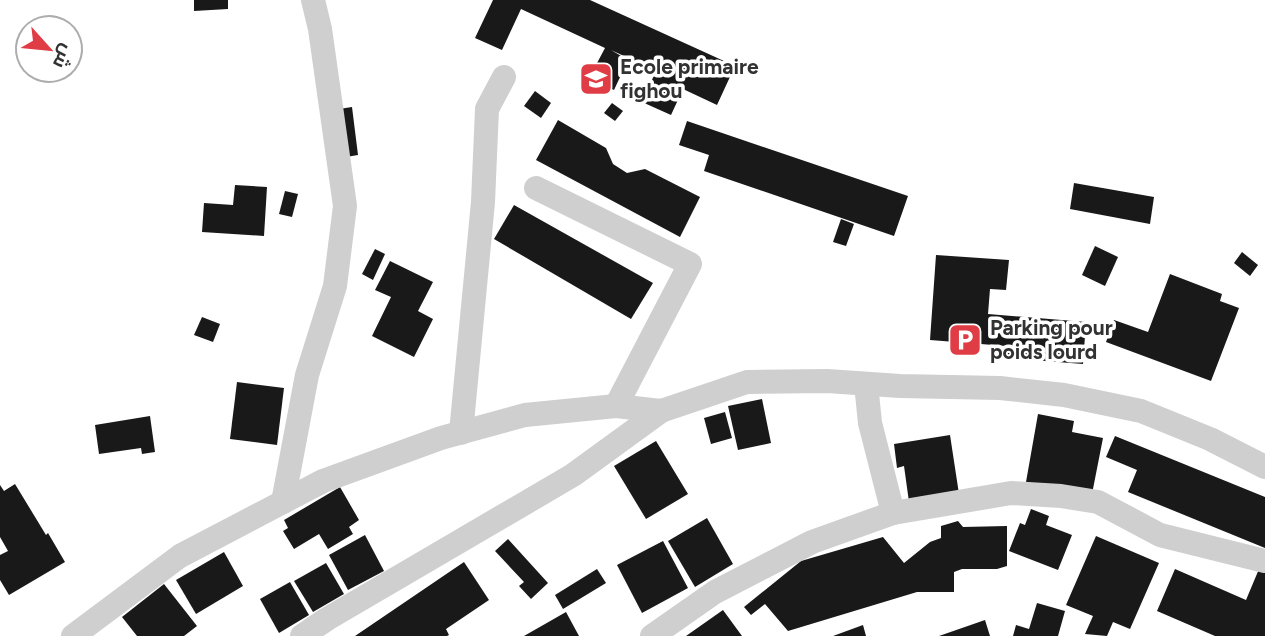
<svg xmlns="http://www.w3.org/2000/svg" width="1265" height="636" font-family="Figtree,Cairo,sans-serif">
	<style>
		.building { fill: #191919 }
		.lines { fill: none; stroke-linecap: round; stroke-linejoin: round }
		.minor { stroke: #cfcfcf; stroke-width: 24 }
		.labels { text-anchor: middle; stroke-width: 7; stroke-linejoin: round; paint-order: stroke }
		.poi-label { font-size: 21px; font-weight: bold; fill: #323232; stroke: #fff; text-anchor: start }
	</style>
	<rect width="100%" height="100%" fill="#fff"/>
	<g class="building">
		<path d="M194,0H228V9L194,11Z"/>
		<path d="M493,0H590L735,66L717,105L683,89L671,115L642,102L656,71L611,50L628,60L614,90L602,84L609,71L596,65L605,48L521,9L502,50L475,38Z"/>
		<path d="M535,91L551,103L541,118L524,106Z"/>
		<path d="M612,103L623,111L615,121L604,113Z"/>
		<path d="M352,107L358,155L346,157L339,109Z"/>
		<path d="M558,120L606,148L613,164L627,173L645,169L700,197L680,237L536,160Z"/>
		<path d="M687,121L908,196L894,236L704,171L709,155L679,145Z"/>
		<path d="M1074,183L1154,197L1150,224L1070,209Z"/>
		<path d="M235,185L267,187L264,236L202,232L204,203L233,205Z"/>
		<path d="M285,191L298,194L292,217L279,214Z"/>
		<path d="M514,205L653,283L631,319L494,239Z"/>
		<path d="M841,219L854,224L846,246L833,242Z"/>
		<path d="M1095,246L1118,257L1105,286L1082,275Z"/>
		<path d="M375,249L385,254L373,280L362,274Z"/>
		<path d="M1242,252L1258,265L1250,276L1234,263Z"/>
		<path d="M936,255L1009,260L1006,290L990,289L988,314L1086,322L1083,364L1005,358L1006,346L930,340Z"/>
		<path d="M390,261L433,282L418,311L433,319L414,357L372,336L391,297L375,290Z"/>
		<path d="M1170,274L1222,294L1220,301L1239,308L1211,381L1106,342L1114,320L1148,332Z"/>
		<path d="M202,317L220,324L213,342L194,335Z"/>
		<path d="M237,382L284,388L277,445L230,439Z"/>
		<path d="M762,399L771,443L738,450L728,406Z"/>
		<path d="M725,412L732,438L711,444L704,418Z"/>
		<path d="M1038,414L1074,421L1072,432L1103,438L1092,494L1026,482Z"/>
		<path d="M150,416L155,452L142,454L141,448L99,454L95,425Z"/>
		<path d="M950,435L959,494L909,502L904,466L897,468L894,444Z"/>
		<path d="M1115,436L1265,497V548L1128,492L1137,470L1106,457Z"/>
		<path d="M656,441L688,494L646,519L614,466Z"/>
		<path d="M15,484L46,535L48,533L65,562L9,595L0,580V555L8,551L0,537V485L4,491Z"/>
		<path d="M340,487L359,520L349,527L353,534L328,549L319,534L294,549L283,531L288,528L284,520Z"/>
		<path d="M1031,509L1049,516L1046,525L1072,535L1058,570L1009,551L1020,523L1025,525Z"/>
		<path d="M707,518L733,564L695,587L668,541Z"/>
		<path d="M958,521L963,527L1007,526V566L997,569H962L954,572V592H917L788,631L765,604L751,615L744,607L801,561L883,537L904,563L930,542L941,538V526Z"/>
		<path d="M365,535L384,571L348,590L329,555Z"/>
		<path d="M1096,536L1159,563L1130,629L1113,622L1107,636L1085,634L1093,616L1066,605Z"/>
		<path d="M508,539L548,583L531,599L519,586L524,582L495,551Z"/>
		<path d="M663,541L688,588L642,613L617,565Z"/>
		<path d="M224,552L243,586L196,614L176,580Z"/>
		<path d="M464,562L489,600L446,629L449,635L447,636H355Z"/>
		<path d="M326,563L344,594L313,612L294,581Z"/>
		<path d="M597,569L606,583L563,609L555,595Z"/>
		<path d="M1175,569L1246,600L1259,569L1265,572V636H1215L1157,611Z"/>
		<path d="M290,582L309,615L279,633L260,599Z"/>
		<path d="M164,584L197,626L184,636H137L122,617Z"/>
		<path d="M1037,603L1065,611L1058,636H1013L1016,625L1029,629Z"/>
		<path d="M723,610L742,636H686Z"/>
		<path d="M566,612L579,636H524Z"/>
		<path d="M985,620L990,636H939Z"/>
		<path d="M863,625L866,636H833Z"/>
	</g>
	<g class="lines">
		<g class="minor">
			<path d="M536,188L690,264L616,406"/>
			<path d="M866,384L870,423L893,513"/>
			<path d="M461,433L483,202L487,109L504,77"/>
			<path d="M283,502L307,375L335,286L345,206L320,29L313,0"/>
			<path d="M73,636L180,556L323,481L441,438L525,415L616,406L661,411L747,382L827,381L900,386L1000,388L1064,395L1141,411L1210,439L1265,467"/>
			<path d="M302,636L327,619L573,475L661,411"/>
			<path d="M652,636L715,592L812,542L893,513L1011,493L1061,496L1098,502L1160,535L1265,561"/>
		</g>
	</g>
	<defs>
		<symbol id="school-square" viewBox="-11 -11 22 22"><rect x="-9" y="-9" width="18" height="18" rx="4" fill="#e03c45" stroke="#fff"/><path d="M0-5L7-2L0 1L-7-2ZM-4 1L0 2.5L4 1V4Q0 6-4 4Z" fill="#fff"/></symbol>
		<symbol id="parking-square" viewBox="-11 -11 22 22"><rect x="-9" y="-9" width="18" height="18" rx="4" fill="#e03c45" stroke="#fff"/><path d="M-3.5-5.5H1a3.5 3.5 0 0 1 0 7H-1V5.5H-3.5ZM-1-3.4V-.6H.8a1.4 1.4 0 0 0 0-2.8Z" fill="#fff"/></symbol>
	</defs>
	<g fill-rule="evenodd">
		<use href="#school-square" x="577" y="60" width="38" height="38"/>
		<use href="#parking-square" x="946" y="321" width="38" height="38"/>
	</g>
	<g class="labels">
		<g class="poi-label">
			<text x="620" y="74">Ecole primaire<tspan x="620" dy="24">fighou</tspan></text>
			<text x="990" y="335">Parking pour<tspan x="990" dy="24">poids lourd</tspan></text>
		</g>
	</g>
	<g transform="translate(49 49) rotate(117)"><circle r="33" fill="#ffffff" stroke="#adadad" stroke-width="2"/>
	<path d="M0-5L12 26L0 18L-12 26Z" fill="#e03c45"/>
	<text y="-10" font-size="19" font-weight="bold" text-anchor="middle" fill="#323232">ش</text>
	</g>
</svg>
